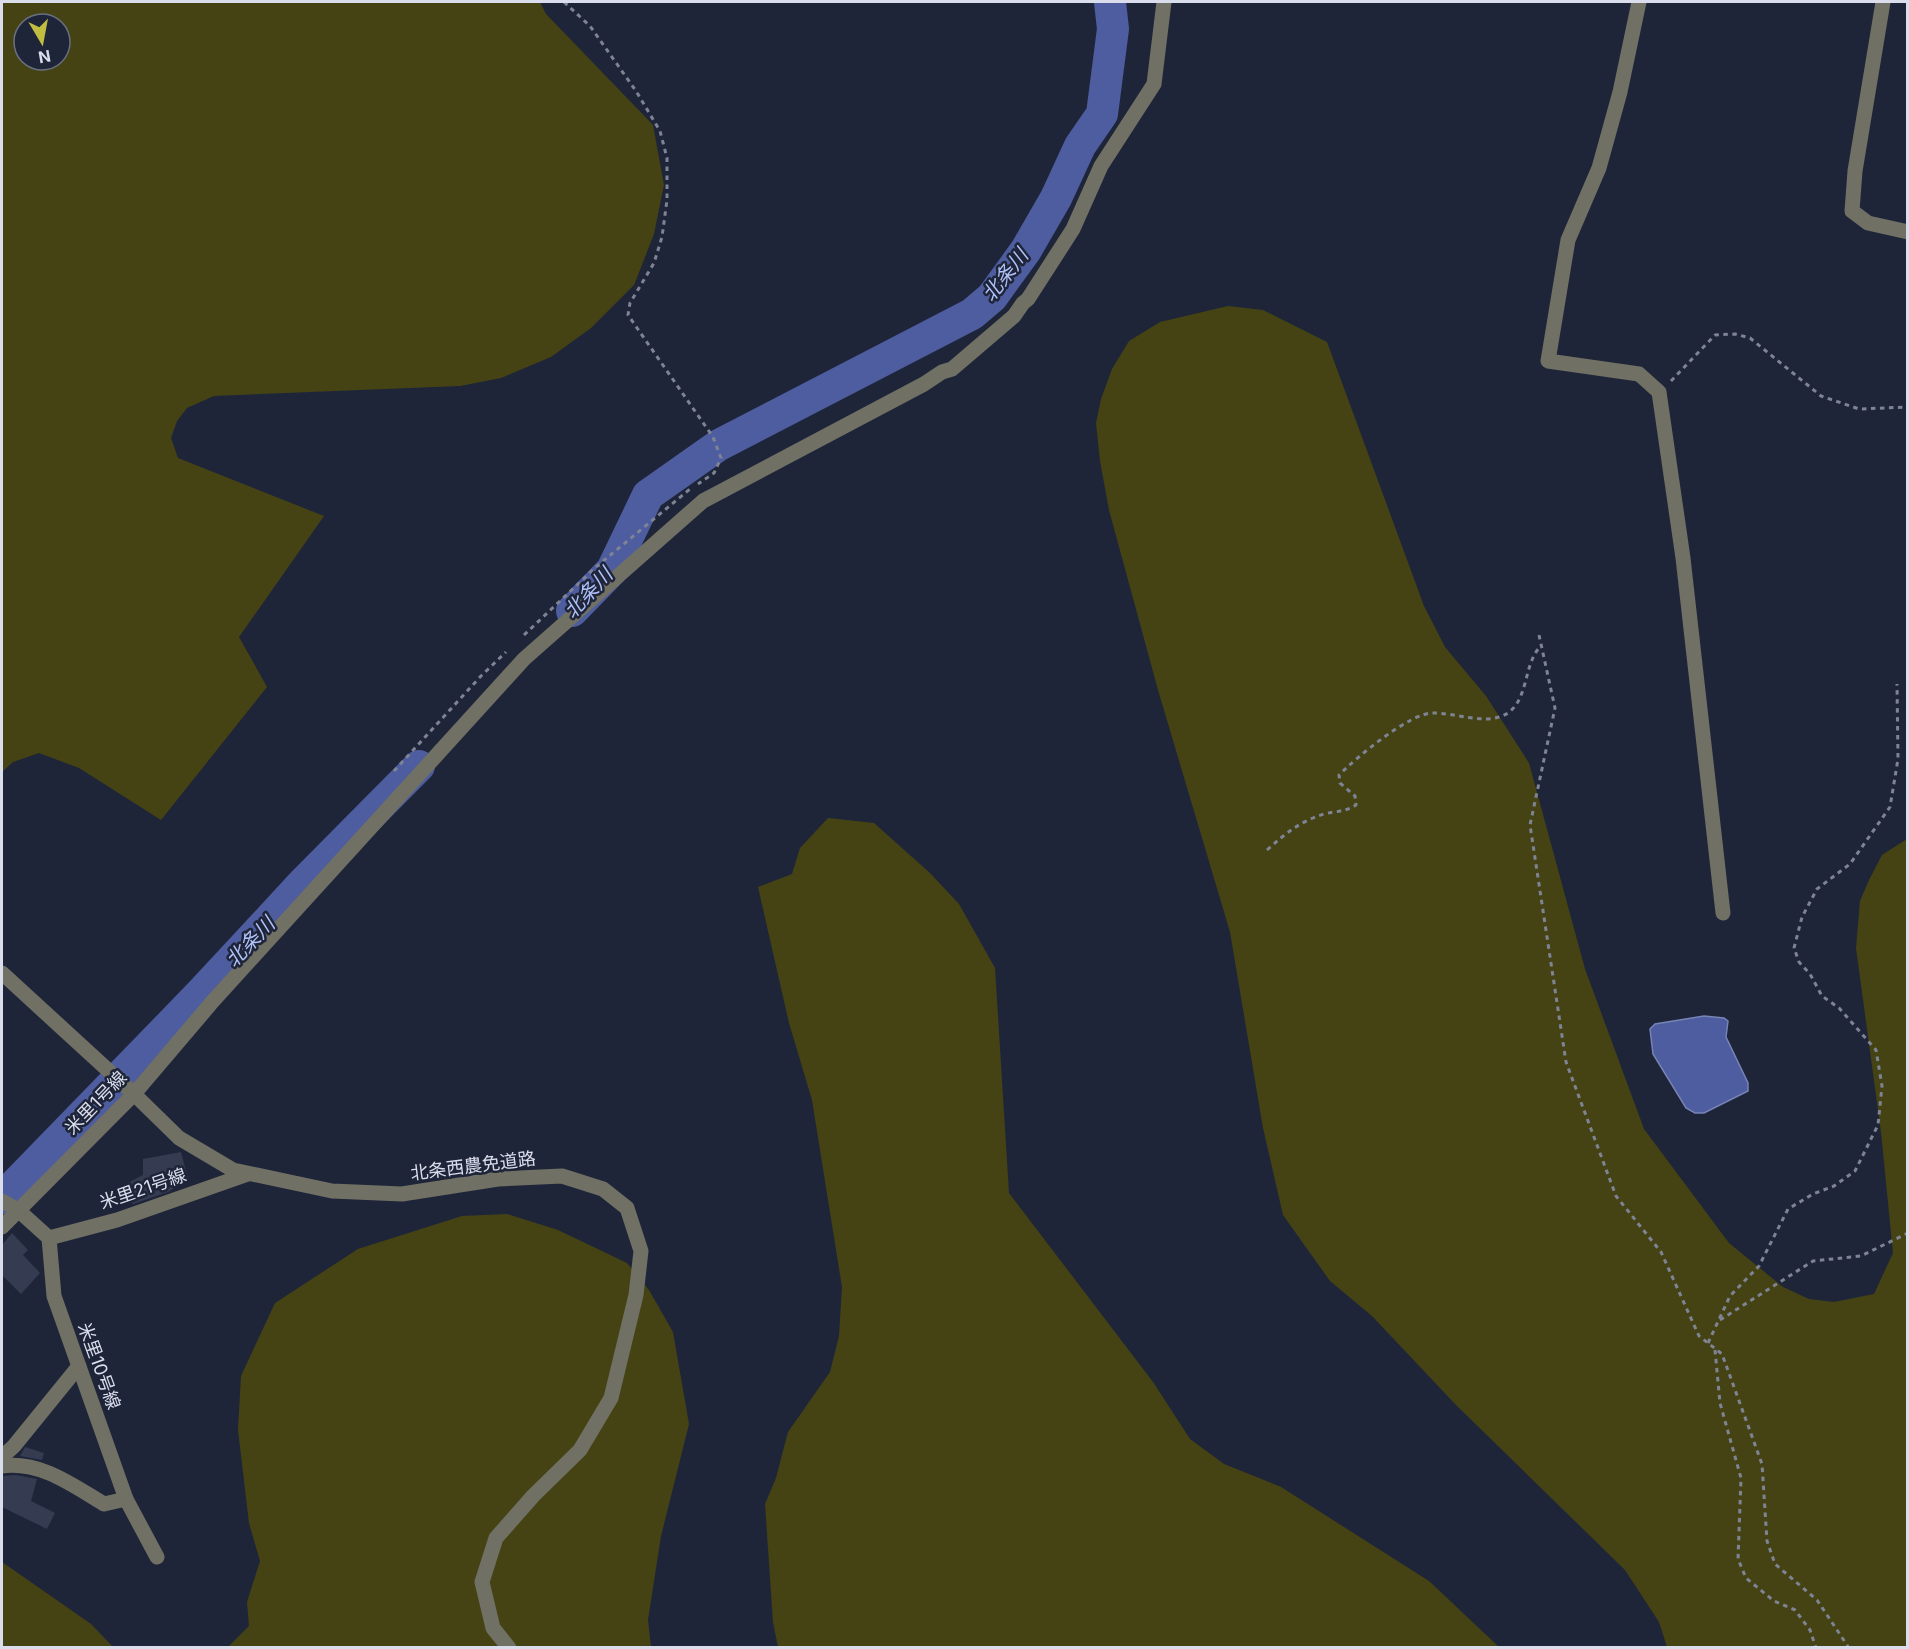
<svg xmlns="http://www.w3.org/2000/svg" width="1909" height="1649" font-family="Inter,'Noto Sans JP',sans-serif">
	<style>
		.green { fill: #454314; fill-rule: evenodd }
		.water { fill: #4d5d9f; stroke: #7784b6; stroke-width: 1.5 }
		.lines { fill: none; stroke-linecap: round; stroke-linejoin: round }
		.river { stroke: #4d5d9f; stroke-width: 32 }
		.building { fill: #353b51 }
		.path { stroke: #7f8495; stroke-width: 3; stroke-dasharray: 4.5 4.5; stroke-linecap: butt }
		.minor { stroke: #707064; stroke-width: 15 }
		.labels { text-anchor: middle; stroke-width: 5; stroke-linejoin: round; paint-order: stroke }
		.street-label { font-size: 18px; fill: #dadeec; stroke: #1f2539 }
		.water-label { font-size: 20px; font-style: italic; fill: #b0c1f9; stroke: #1f2539 }
	</style>
	<rect width="100%" height="100%" fill="#1f2539"/>
	<g class="green">
		<path d="M2,2H540L546,14L653,125L664,185L654,234L634,285L591,328L551,357L501,378L460,386L214,396L187,408L177,421L171,438L178,458L324,516L239,637L267,687L161,820L79,768L39,753L13,762L2,772ZM24,24H60V60H24Z"/>
		<path d="M1228,306L1263,310L1327,342L1424,606L1445,647L1486,696L1529,763L1585,969L1644,1129L1729,1243L1783,1287L1809,1299L1834,1302L1874,1294L1893,1253L1881,1132L1856,948L1860,901L1869,880L1882,855L1907,839V1647H1667L1659,1622L1625,1570L1456,1405L1372,1316L1330,1281L1283,1215L1263,1128L1230,932L1158,690L1109,510L1100,461L1096,423L1101,399L1112,369L1129,341L1160,322Z"/>
		<path d="M828,818L874,823L930,873L959,904L995,968L1009,1193L1153,1382L1190,1439L1224,1464L1281,1487L1429,1581L1499,1647H778L773,1622L765,1504L776,1478L788,1432L830,1372L839,1336L842,1287L812,1100L789,1023L758,887L792,874L800,848Z"/>
		<path d="M507,1214L558,1230L627,1263L649,1290L673,1332L689,1424L661,1536L648,1620L651,1647L227,1648L249,1626L247,1602L260,1561L249,1523L238,1430L241,1376L275,1303L358,1249L462,1216Z"/>
		<path d="M2,1562L91,1624L113,1647H2Z"/>
	</g>
	<path class="water" d="M1704,1016L1724,1018L1728,1021L1726,1037L1748,1083V1091L1704,1113H1695L1686,1108L1653,1054L1650,1029L1655,1024Z"/>
	<g class="lines">
		<g class="river">
			<path d="M572,611L612,570L648,495L719,445L972,314L992,297L1026,250L1056,198L1080,146L1102,114L1113,29L1110,2"/>
			<path d="M2,1198L202,992L304,882L419,766"/>
		</g>
	</g>
	<g class="building">
		<path d="M181,1152L188,1179L168,1192L133,1204L116,1189L143,1175V1159Z"/>
		<path d="M12,1233L28,1250L23,1255L40,1273L21,1294L2,1275V1245Z"/>
		<path d="M25,1447L44,1453L42,1460L20,1456Z"/>
		<path d="M16,1475L37,1479L31,1501L55,1513L47,1529L2,1507V1476Z"/>
	</g>
	<g class="lines">
		<g class="path">
			<path d="M564,2L590,26L636,91L660,131L667,158V200L662,237L654,263L630,303L628,315L713,437L721,458L714,473L698,484"/>
			<path d="M1671,381L1715,335L1735,334L1750,338L1821,396L1859,409L1908,407"/>
			<path d="M524,635L596,567L690,489"/>
			<path d="M1539,635L1555,708L1530,825L1566,1062L1616,1196L1661,1252L1699,1336L1722,1354L1762,1464L1767,1541L1775,1564L1817,1600L1849,1648"/>
			<path d="M394,771L481,676L506,652"/>
			<path d="M1267,850C1286,833 1299,822 1324,814C1336,811 1345,812 1356,805L1355,796L1340,783L1339,775C1356,758 1410,712 1434,713C1455,713 1482,724 1502,716C1530,705 1522,664 1541,646"/>
			<path d="M1720,1320L1813,1261L1861,1256L1908,1233"/>
			<path d="M1708,1343L1730,1296L1759,1266L1788,1209L1813,1194L1834,1186L1855,1171L1878,1125L1882,1086L1876,1050L1839,1008L1822,996L1810,974L1799,962L1794,948L1802,917L1817,889L1850,864L1890,807L1898,759L1897,684"/>
			<path d="M1715,1350L1720,1403L1741,1478L1738,1559L1746,1578L1774,1601L1795,1610L1810,1630L1816,1648"/>
		</g>
		<g class="minor">
			<path d="M1639,2L1620,92L1599,168L1568,240L1548,361L1639,374L1659,392L1683,558L1723,913"/>
			<path d="M1883,2L1855,171L1852,211L1868,223L1908,232"/>
			<path d="M2,973L134,1094L179,1138L233,1170L332,1191L402,1194L498,1179L562,1176L603,1189L627,1208L641,1251L636,1295L611,1398L580,1450L533,1496L496,1538L482,1582L493,1628L509,1648"/>
			<path d="M2,1201L18,1210L49,1238L54,1296L126,1499L157,1557"/>
			<path d="M2,1227L134,1094L213,1001L524,659L703,501L924,384L942,372L952,369L1014,316L1023,303L1028,299L1073,229L1101,166L1154,84L1164,2"/>
			<path d="M49,1238L117,1220L248,1174"/>
			<path d="M2,1457L14,1446L79,1366"/>
			<path d="M2,1466C41,1461 72,1485 104,1504L126,1499"/>
		</g>
	</g>
	<g class="labels">
		<g class="street-label">
			<text transform="translate(96 1103) rotate(-46)" y="6">米里1号線</text>
			<text transform="translate(473 1166) rotate(-7)" y="6">北条西農免道路</text>
			<text transform="translate(143 1189) rotate(-19)" y="6">米里21号線</text>
			<text transform="translate(99 1366) rotate(70)" y="6">米里10号線</text>
		</g>
		<g class="water-label">
			<text transform="translate(1005 275) rotate(-52)" y="7">北条川</text>
			<text transform="translate(588 593) rotate(-47)" y="7">北条川</text>
			<text transform="translate(250 942) rotate(-46)" y="7">北条川</text>
		</g>
	</g>
	<rect width="1909" height="1649" fill="none" stroke="#dadeec" stroke-width="6"/>
	<g transform="translate(42 42) rotate(170)"><circle r="28" fill="#1f2539" stroke="#6a6f81" stroke-width="1.5"/>
	<path d="M0-4.5L10 22L0 15L-10 22Z" fill="#c1bd40"/>
	<text y="-9" font-size="16" font-weight="bold" text-anchor="middle" fill="#dadeec">N</text>
	</g>
</svg>
